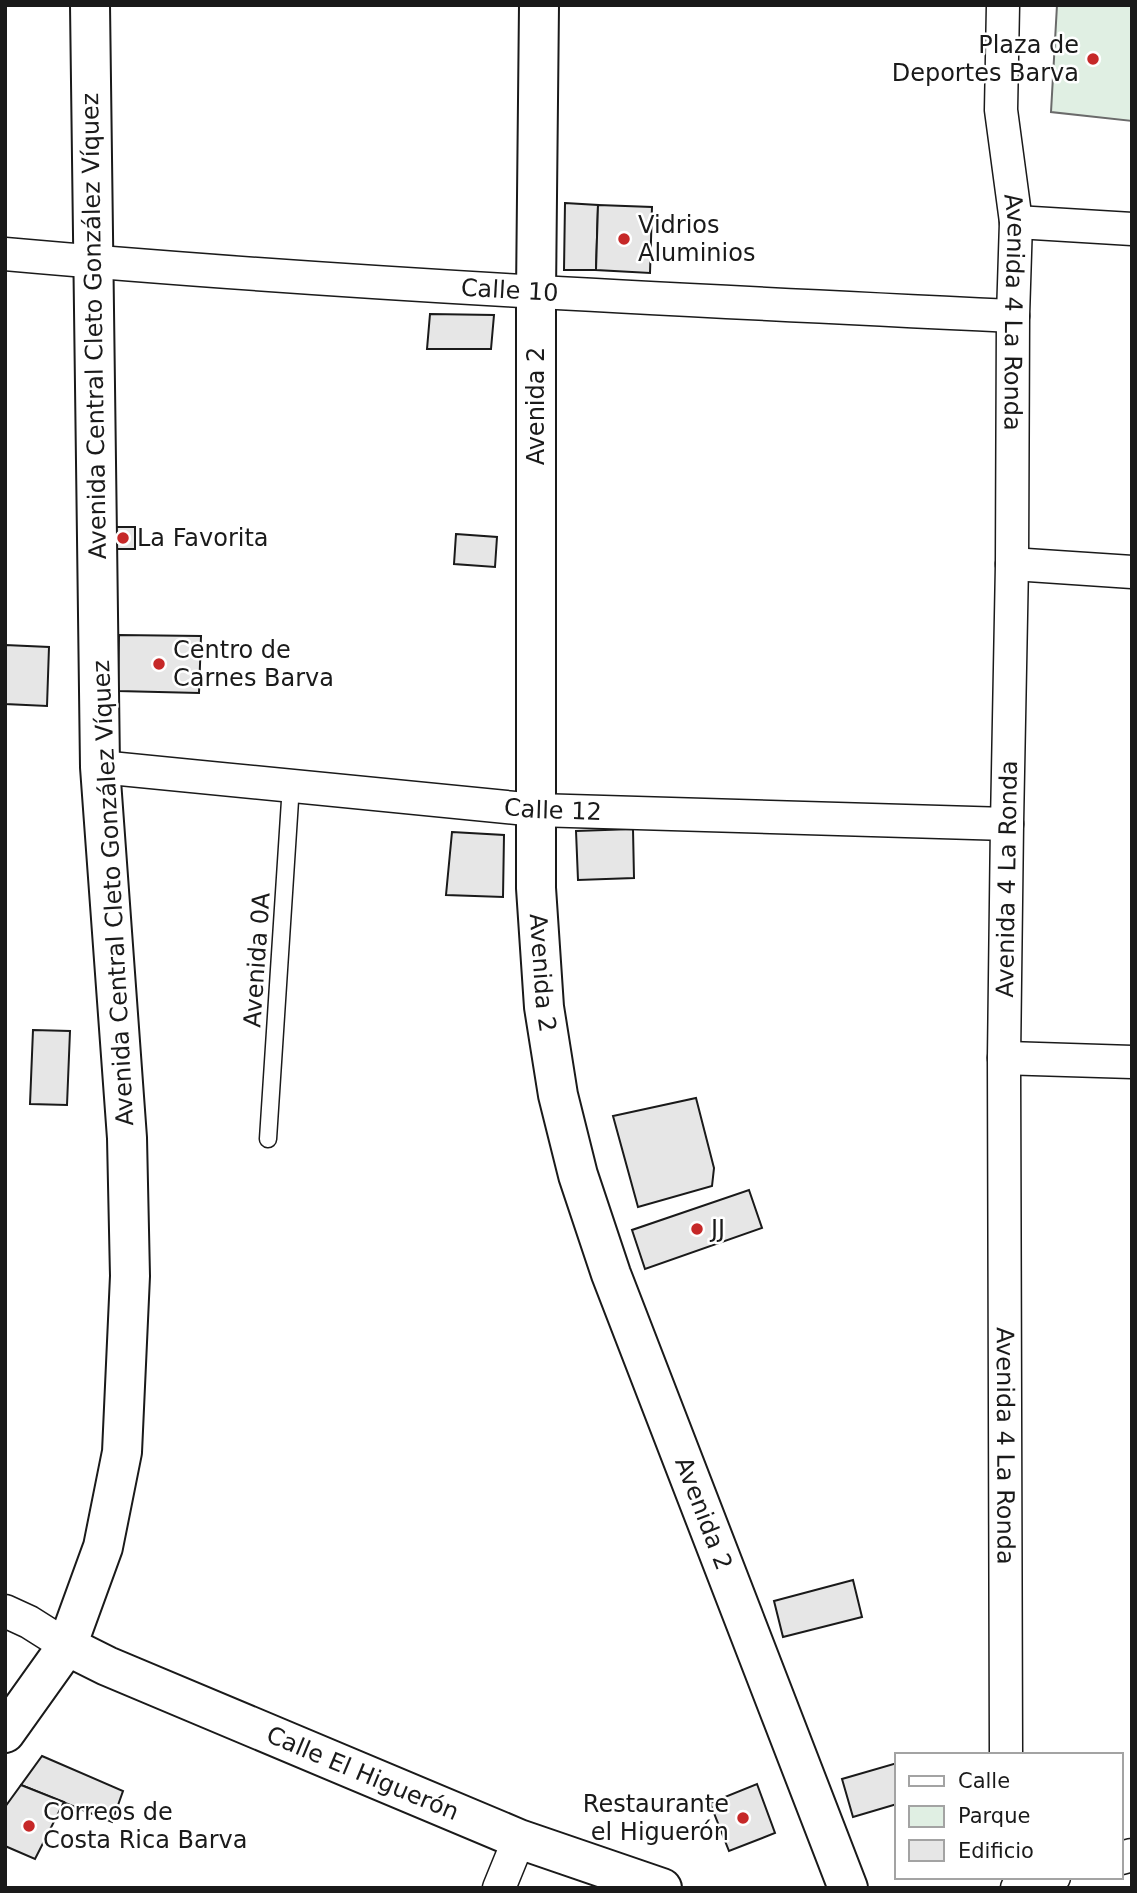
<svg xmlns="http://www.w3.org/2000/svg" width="1137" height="1893" font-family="'DejaVu Sans',sans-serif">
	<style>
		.green { fill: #e0efe3; stroke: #6a6a6a; stroke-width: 2 }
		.building { fill: #e6e6e6; stroke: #1a1a1a; stroke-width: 2 }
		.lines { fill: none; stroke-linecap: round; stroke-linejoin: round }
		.service-casing { stroke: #1a1a1a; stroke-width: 19 }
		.minor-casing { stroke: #1a1a1a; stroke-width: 35 }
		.secondary-casing { stroke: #1a1a1a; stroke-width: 42 }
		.service { stroke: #fff; stroke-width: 16 }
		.minor { stroke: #fff; stroke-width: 32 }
		.secondary { stroke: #fff; stroke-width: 38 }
		.poi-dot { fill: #c62828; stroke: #fff; stroke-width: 2.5 }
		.labels { text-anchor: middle; stroke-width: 5; stroke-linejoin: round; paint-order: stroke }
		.poi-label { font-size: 24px; fill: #1a1a1a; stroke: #fff; text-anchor: start }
		.street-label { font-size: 24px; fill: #1a1a1a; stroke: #fff }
	</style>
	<rect width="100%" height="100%" fill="#fff"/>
	<path class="green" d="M1057,5H1132V121L1051,112Z"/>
	<g class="building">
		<path d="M565,203L598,205L596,270H564Z"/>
		<path d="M598,205L652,207L650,273L596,270Z"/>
		<path d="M430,314L494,315L491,349H427Z"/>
		<rect x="111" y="527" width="24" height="22"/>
		<path d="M456,534L497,537L495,567L454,564Z"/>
		<path d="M119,635L201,636L199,693L118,691Z"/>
		<path d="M5,645L49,647L47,706L5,704Z"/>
		<path d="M633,829L634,878L578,880L576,831Z"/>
		<path d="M452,832L504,835L503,897L446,895Z"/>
		<path d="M33,1030L70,1031L67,1105L30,1104Z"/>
		<path d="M696,1098L714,1168L712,1186L638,1207L613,1116Z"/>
		<path d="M749,1190L762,1228L645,1269L632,1230Z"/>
		<path d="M853,1580L862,1617L783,1637L774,1601Z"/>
		<path d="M42,1756L123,1791L112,1822L21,1785Z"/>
		<path d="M897,1763V1804L853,1817L842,1779Z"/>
		<path d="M757,1784L775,1833L729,1851L710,1803Z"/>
		<path d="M21,1785L64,1802L35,1859L5,1846V1807Z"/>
	</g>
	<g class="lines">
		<defs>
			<path id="service" d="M268,1139L291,785"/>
			<g id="minor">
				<path id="s1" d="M1003,5L1001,110L1016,222L1013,316L1012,564L1007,824L1004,1058L1006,1755"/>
				<path d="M1016,222L1132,229"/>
				<path id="s2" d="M5,254C341,284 677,300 1013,316"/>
				<path d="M1012,564L1132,572"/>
				<path id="s3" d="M100,767L536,810L1007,824"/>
				<path d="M1004,1058L1132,1062"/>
				<path d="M5,1611L29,1622L67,1646"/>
				<path d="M1121,1858L1132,1855"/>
				<path d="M499,1888L519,1839"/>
				<path d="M1017,1888L1054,1877"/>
			</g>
			<g id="secondary">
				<path id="s4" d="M539,5L536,293V888L544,1007L558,1095L578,1175L611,1274L848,1888"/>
				<path id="s5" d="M67,1646L107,1666L519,1839L662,1888"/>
				<path d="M5,1733L67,1646L103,1547L122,1452L130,1276L127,1138L100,767L90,5"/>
			</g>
		</defs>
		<use href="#service" class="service-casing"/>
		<use href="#minor" class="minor-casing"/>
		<use href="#secondary" class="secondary-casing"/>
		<use href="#service" class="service"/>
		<use href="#minor" class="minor"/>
		<use href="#secondary" class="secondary"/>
	</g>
	<g class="poi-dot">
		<circle cx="1093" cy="59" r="7"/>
		<circle cx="624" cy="239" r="7"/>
		<circle cx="123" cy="538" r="7"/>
		<circle cx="159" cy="664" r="7"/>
		<circle cx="697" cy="1229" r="7"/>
		<circle cx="743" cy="1818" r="7"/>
		<circle cx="29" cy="1826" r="7"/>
	</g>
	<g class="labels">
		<g class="poi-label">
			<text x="1079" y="53" text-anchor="end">Plaza de<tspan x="1079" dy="28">Deportes Barva</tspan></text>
			<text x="638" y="233">Vidrios<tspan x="638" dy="28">Aluminios</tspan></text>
			<text x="137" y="546">La Favorita</text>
			<text x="173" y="658">Centro de<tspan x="173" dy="28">Carnes Barva</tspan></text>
			<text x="711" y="1237">JJ</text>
			<text x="729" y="1812" text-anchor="end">Restaurante<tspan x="729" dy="28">el Higuerón</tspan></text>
			<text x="43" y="1820">Correos de<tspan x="43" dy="28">Costa Rica Barva</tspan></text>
		</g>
		<g class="street-label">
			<text dy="8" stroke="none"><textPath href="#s2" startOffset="506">Calle 10</textPath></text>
			<text dy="8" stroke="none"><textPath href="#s1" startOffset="308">Avenida 4 La Ronda</textPath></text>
			<text transform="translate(94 326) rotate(-91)" y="8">Avenida Central Cleto González Víquez</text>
			<text transform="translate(536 406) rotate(-90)" y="8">Avenida 2</text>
			<text dy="8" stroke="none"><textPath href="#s3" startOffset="455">Calle 12</textPath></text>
			<text transform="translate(1007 879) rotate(-89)" y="8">Avenida 4 La Ronda</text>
			<text transform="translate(113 893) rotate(-93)" y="8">Avenida Central Cleto González Víquez</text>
			<text transform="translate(257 960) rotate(-86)" y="8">Avenida 0A</text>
			<text dy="8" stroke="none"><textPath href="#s4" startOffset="968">Avenida 2</textPath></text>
			<text dy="8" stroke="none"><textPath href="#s1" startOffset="1442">Avenida 4 La Ronda</textPath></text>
			<text dy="8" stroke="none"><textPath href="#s4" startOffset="1535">Avenida 2</textPath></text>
			<text dy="8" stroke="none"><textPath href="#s5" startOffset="322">Calle El Higuerón</textPath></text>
		</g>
	</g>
	<rect width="1137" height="1893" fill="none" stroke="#1a1a1a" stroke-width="14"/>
	<rect x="895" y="1753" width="228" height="126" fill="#ffffff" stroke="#a3a3a3" stroke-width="2"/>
	<rect x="909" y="1776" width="35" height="10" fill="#ffffff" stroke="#a3a3a3" stroke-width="2"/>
	<text x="958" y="1788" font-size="21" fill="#1a1a1a">Calle</text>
	<rect x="909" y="1806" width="35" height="21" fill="#e0efe3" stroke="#a3a3a3" stroke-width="2"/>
	<text x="958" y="1823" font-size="21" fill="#1a1a1a">Parque</text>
	<rect x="909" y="1840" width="35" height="21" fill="#e6e6e6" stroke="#a3a3a3" stroke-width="2"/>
	<text x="958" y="1858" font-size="21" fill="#1a1a1a">Edificio</text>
</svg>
